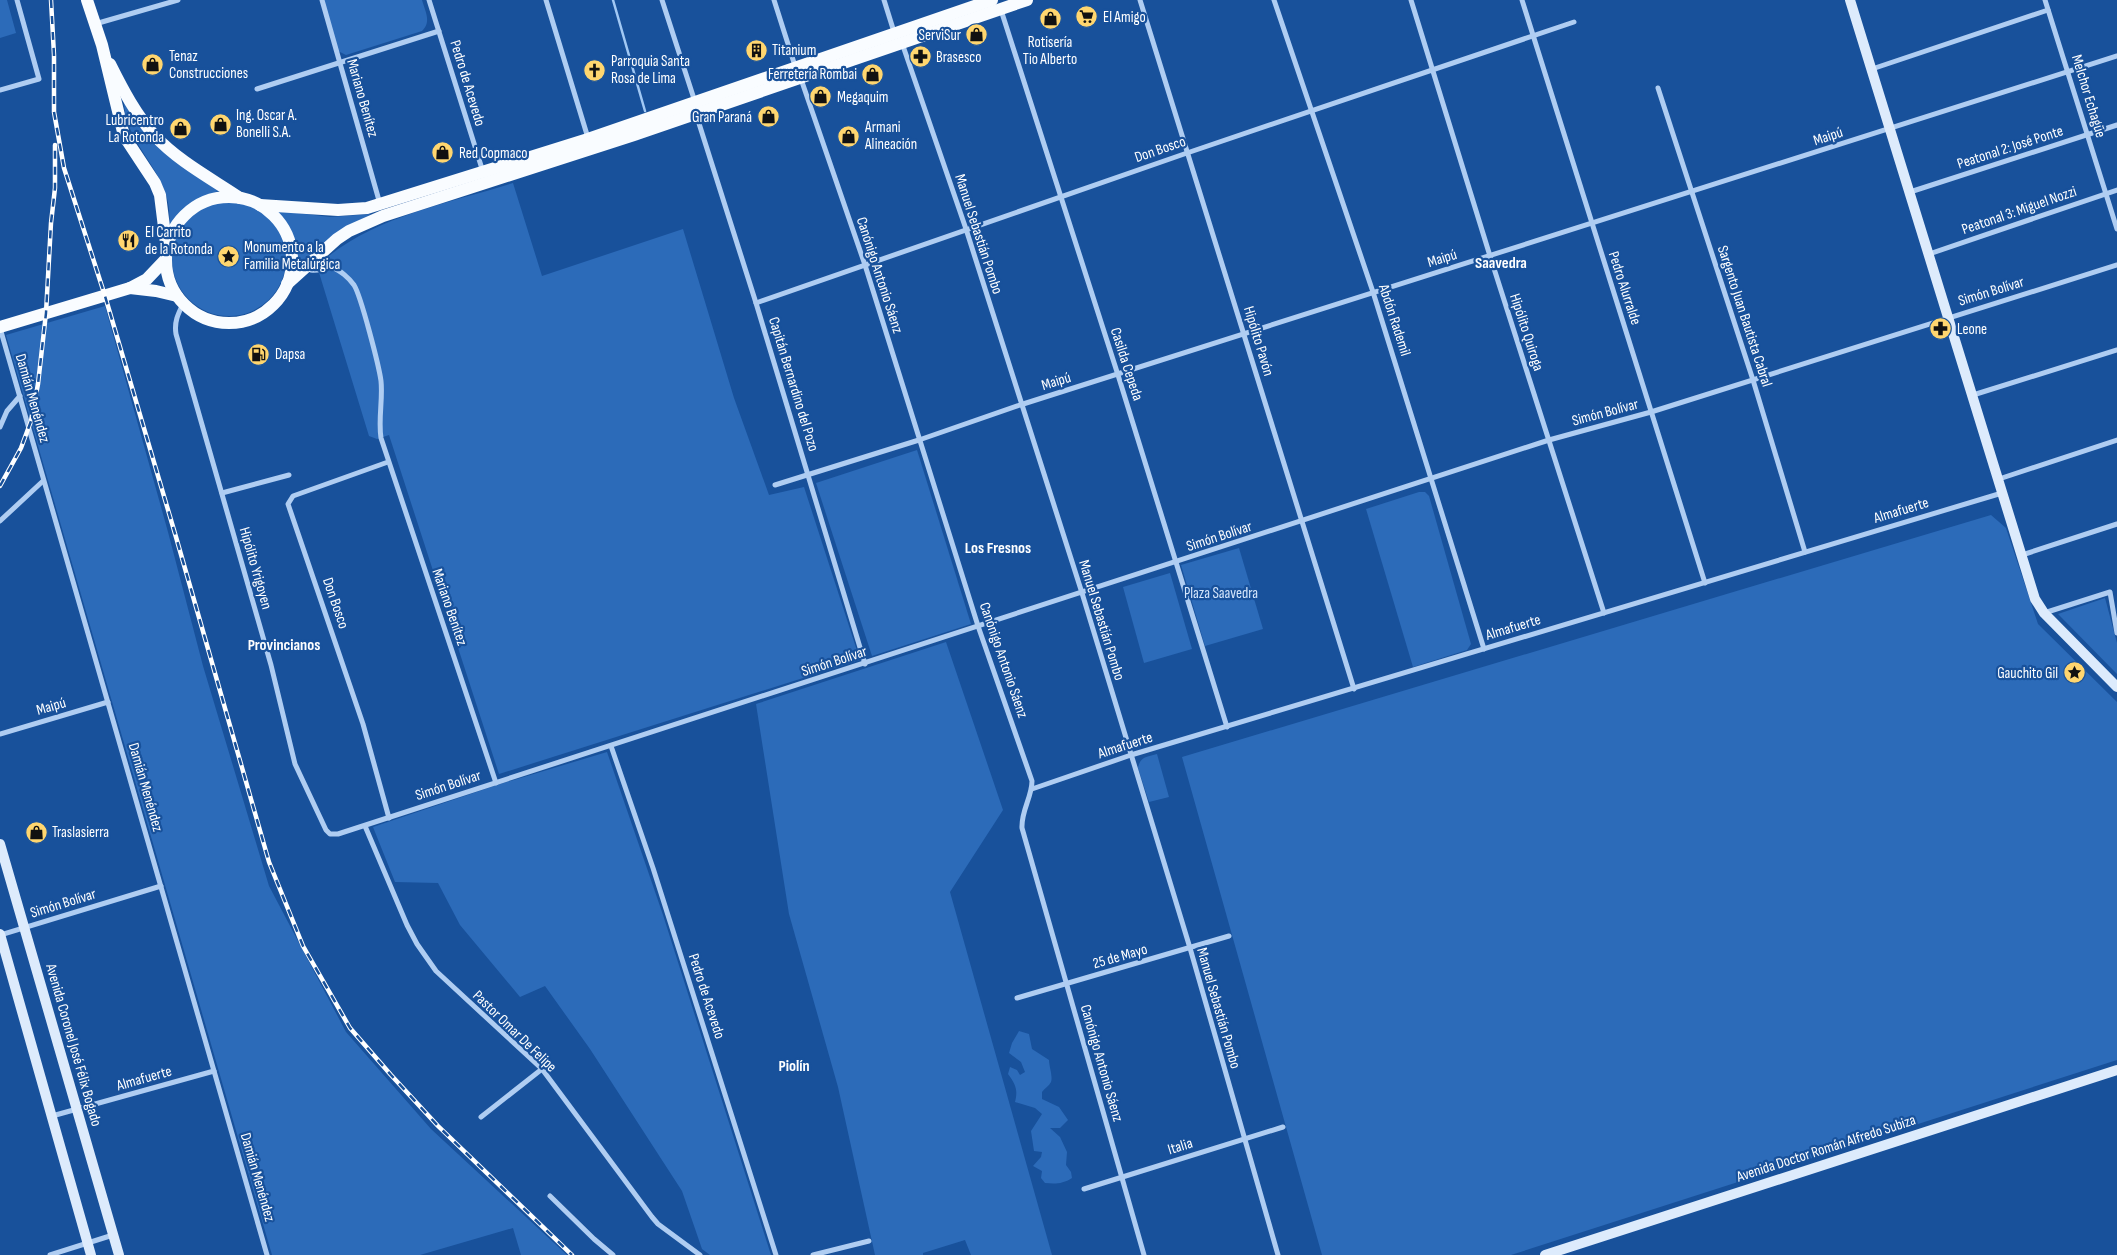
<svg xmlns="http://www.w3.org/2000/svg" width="2117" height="1255" font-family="'Sofia Sans Condensed',sans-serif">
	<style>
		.green { fill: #2c6bb9 }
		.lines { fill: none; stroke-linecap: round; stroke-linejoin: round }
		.stream { stroke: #a1c8f4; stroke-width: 2.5 }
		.street { stroke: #afcdf2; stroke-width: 5 }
		.secondary { stroke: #ddebfc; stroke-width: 10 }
		.primary { stroke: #f9fcff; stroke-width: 12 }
		.rail-casing { stroke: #fff; stroke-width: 4.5 }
		.rail { stroke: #18519b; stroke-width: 2.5; stroke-dasharray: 8; stroke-linecap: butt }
		.labels { text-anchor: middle; stroke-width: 4.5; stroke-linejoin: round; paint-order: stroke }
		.poi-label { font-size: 15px; fill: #fff; stroke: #18519b; text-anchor: start }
		.street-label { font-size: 15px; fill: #fff; stroke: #18519b }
		.park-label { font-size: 15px; fill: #d6e7fc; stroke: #18519b }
		.neighbourhood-label { font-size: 16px; font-weight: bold; fill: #fff; stroke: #18519b }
	</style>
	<rect width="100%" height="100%" fill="#18519b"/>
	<g class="green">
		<path d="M0,0H7L16,33L0,38Z"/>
		<path d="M323,0H422C425,11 432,22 422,31L346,55L338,51Z"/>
		<path d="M124,101C151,148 176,161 220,190C196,201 183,208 169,231C170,218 170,205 165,192C154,160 124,137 124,101Z"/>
		<path d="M513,183L542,276L683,229L734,398L769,495L804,487L860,660L499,774L389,435L377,439L369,436L317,266C370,217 446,204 513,183Z"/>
		<circle cx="229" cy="259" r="57"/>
		<path d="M273,210L330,217L371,214L346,228L297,268C295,245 288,228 273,210Z"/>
		<path d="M105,306L168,532L203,666L269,886L346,1032L431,1129L567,1255H521L513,1228L420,1255H272L6,335Z"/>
		<path d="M917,450L971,624L872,656L816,483Z"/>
		<path d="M1419,492H1425L1429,496L1471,644L1467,650L1413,667L1366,509Z"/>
		<path d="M1991,515L2006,528L2038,624L2117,702V1060L1511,1255H1322L1182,757Z"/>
		<path d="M1239,548L1263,629L1205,646L1181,565Z"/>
		<path d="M1170,573L1192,649L1144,663L1123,587Z"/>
		<path d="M2105,598L2117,643V674L2058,614Z"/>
		<path d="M946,642L1003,810L950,892L1052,1255H971L965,1240L923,1253V1255H875L838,1087L789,914L756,704Z"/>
		<path d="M607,752L663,915L771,1255H710L702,1249L682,1191L590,1049L545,986L520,997L460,925L438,883L395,882L373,827L497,785Z"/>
		<path d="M1157,754L1169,797L1149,802L1138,768C1140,756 1148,757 1157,754Z"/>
		<path d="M1019,1031L1029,1034L1032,1049L1049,1060C1049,1066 1053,1077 1051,1082C1049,1086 1045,1088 1042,1092V1099L1059,1107L1068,1120L1060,1128H1050L1060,1137L1067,1152L1066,1165L1071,1172L1072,1178C1063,1184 1055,1184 1045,1183L1041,1178L1042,1171L1033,1166L1041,1157L1042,1152L1034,1151L1031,1131L1042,1114L1035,1108L1015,1102C1018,1090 1016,1085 1008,1074L1010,1067L1017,1070L1020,1075L1025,1072L1021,1062L1009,1053L1012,1043Z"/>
	</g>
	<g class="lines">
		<path class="stream" d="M613,0L645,111"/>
		<g class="street">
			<path d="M322,0L380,204"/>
			<path d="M429,0L483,172"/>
			<path d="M546,0L588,138"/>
			<path d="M662,0L695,102"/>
			<path d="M774,0L795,66"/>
			<path d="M884,0L894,32"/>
			<path d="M1140,0L1354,689"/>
			<path d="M1274,0L1373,292L1484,649"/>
			<path d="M1411,0L1490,256L1604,613"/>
			<path d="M1522,0L1705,583"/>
			<path d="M2045,0L2117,229"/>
			<path d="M1001,10L1118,375L1227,727"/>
			<path d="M95,24L178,0"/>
			<path d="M902,43L966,229L1082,593L1190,948L1278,1255"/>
			<path d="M1872,69L2048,10"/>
			<path d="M801,79L865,265L978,626L1032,781C1032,797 1021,811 1022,828L1144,1255"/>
			<path d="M1658,88L1753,380L1805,552"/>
			<path d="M257,89L439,31"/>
			<path d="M0,90L39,79L17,0"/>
			<path d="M696,114L756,303L865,664"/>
			<path d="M1910,192L2117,125"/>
			<path d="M1929,254L2117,190"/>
			<path d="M308,265L311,270C319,272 325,266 333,268C340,270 349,278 354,285C361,296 379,366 381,381C383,400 378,419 381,438L496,783"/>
			<path d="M756,303L1187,153L1574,22"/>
			<path d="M183,304C178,314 174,322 176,334L271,665L295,764L326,830L330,834H338L1549,440L1651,412L2117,265"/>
			<path d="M0,328L267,1255"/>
			<path d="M1973,395L2117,350"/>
			<path d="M0,427L7,411L20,396"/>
			<path d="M388,462L293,496L288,504L363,724L389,818"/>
			<path d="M1999,479L2117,440"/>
			<path d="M775,485L919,440L1020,405L2117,56"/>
			<path d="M222,493L289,475"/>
			<path d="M0,521L43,481"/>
			<path d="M2022,555L2117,524"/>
			<path d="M2044,613L2110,592L2117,633"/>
			<path d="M0,734L108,702"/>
			<path d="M611,746L653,868L776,1255"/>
			<path d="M1032,789L1131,755L2002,493"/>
			<path d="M365,826L407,925L417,944L436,971L542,1069L652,1217L658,1224L700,1255"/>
			<path d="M0,935L161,886"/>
			<path d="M1017,998L1229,936"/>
			<path d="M52,1116L214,1071"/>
			<path d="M481,1117L542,1069"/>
			<path d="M1084,1189L1283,1127"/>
			<path d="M550,1196L594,1239L613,1255"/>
			<path d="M50,1255L113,1235"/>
			<path d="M813,1255L869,1241"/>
		</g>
		<g class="secondary">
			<path d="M1850,0L2035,599L2044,613L2117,687"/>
			<path d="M0,844L119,1255"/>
			<path d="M0,934L91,1255"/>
			<path d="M1545,1255L2117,1070"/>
		</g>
		<g class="primary">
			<path d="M87,0L102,45L124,136L155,183L160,195L166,243"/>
			<path d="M110,64C123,90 136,115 155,136C178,161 212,179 240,198"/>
			<circle cx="229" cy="260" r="63"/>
			<path d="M260,205L338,210L367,208L588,139L992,0"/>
			<path d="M287,284L337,239L349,231L383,216L634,135L1027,0"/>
			<path d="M130,288L156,291L177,296"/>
			<path d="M0,327L130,288L147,279L166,259"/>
		</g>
		<defs>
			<g id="rail">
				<path d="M51,0L54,55V112L64,168L105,296L176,537L269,862L303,946L350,1028L391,1075L438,1126L572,1255"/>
				<path d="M0,486L21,448L31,421L38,384L46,313L51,223L55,188V145"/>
			</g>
		</defs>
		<use href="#rail" class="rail-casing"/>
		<use href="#rail" class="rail"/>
	</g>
	<defs>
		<symbol id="supermarket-disc" viewBox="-11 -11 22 22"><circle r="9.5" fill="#ffd66f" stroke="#18519b"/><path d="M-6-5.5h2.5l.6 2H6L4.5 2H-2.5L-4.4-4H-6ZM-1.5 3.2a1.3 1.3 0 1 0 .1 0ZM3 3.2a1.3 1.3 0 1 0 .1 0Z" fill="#111"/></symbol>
		<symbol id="shop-disc" viewBox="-11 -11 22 22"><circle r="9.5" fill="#ffd66f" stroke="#18519b"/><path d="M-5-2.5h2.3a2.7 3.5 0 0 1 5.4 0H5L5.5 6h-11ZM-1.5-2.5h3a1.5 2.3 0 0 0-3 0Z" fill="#111"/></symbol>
		<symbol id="building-disc" viewBox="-11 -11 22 22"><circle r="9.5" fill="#ffd66f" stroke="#18519b"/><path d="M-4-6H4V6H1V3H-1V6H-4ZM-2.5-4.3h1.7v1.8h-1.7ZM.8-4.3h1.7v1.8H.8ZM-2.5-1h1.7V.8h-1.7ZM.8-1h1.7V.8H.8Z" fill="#111"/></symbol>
		<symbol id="pharmacy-disc" viewBox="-11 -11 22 22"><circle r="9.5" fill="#ffd66f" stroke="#18519b"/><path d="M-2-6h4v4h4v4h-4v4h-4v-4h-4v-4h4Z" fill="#111"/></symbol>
		<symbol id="church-disc" viewBox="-11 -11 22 22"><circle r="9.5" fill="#ffd66f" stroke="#18519b"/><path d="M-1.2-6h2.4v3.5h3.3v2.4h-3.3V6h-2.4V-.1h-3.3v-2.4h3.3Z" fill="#111"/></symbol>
		<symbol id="restaurant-disc" viewBox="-11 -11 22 22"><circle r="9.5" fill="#ffd66f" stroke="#18519b"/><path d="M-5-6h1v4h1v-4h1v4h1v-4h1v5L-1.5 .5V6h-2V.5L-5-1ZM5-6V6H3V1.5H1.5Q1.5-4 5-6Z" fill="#111"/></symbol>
		<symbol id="sight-disc" viewBox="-11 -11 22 22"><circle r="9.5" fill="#ffd66f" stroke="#18519b"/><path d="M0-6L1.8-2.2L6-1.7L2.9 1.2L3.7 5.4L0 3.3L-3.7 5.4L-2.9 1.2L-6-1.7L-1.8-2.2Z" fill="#111"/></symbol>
		<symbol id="fuel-disc" viewBox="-11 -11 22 22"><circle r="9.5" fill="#ffd66f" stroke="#18519b"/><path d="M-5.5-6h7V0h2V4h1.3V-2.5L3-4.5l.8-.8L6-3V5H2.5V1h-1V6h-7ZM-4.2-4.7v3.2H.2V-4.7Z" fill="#111"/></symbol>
	</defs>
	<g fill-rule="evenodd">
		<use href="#supermarket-disc" x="1074" y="4" width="25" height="25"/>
		<use href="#shop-disc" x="1038" y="6" width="25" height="25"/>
		<use href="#shop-disc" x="964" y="22" width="25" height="25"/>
		<use href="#building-disc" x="744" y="38" width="25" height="25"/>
		<use href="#pharmacy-disc" x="908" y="44" width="25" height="25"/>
		<use href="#shop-disc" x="140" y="52" width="25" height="25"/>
		<use href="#church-disc" x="582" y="58" width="25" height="25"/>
		<use href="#shop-disc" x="860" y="62" width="25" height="25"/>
		<use href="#shop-disc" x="808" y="84" width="25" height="25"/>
		<use href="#shop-disc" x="756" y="104" width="25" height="25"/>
		<use href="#shop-disc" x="208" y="112" width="25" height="25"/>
		<use href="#shop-disc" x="168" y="116" width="25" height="25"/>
		<use href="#shop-disc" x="836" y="124" width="25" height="25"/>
		<use href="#shop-disc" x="430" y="140" width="25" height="25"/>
		<use href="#restaurant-disc" x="116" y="228" width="25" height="25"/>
		<use href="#sight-disc" x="216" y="244" width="25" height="25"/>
		<use href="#pharmacy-disc" x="1928" y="316" width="25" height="25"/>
		<use href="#fuel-disc" x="246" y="342" width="25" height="25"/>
		<use href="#sight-disc" x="2062" y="660" width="25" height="25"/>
		<use href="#shop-disc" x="24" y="820" width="25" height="25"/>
	</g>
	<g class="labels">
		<g class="poi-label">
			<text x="1103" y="22">El Amigo</text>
			<text x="961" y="40" text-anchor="end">ServiSur</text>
			<text x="1050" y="47" text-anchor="middle">Rotisería<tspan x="1050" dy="17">Tio Alberto</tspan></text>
			<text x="772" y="55">Titanium</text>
			<text x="169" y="61">Tenaz<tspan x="169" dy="17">Construcciones</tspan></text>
			<text x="936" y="62">Brasesco</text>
			<text x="611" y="66">Parroquia Santa<tspan x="611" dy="17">Rosa de Lima</tspan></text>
			<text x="857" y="79" text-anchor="end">Ferretería Rombai</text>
			<text x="837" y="102">Megaquim</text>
			<text x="236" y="120">Ing. Oscar A.<tspan x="236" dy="17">Bonelli S.A.</tspan></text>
			<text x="752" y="122" text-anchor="end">Gran Paraná</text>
			<text x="164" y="125" text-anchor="end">Lubricentro<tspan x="164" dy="17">La Rotonda</tspan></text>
			<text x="865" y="132">Armani<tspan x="865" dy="17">Alineación</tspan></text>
			<text x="459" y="158">Red Copmaco</text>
			<text x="145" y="237">El Carrito<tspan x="145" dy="17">de la Rotonda</tspan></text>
			<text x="244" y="252">Monumento a la<tspan x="244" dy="17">Familia Metalúrgica</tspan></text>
			<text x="1957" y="334">Leone</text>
			<text x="275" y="359">Dapsa</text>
			<text x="2058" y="678" text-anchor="end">Gauchito Gil</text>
			<text x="52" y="837">Traslasierra</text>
		</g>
		<g class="street-label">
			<text transform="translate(468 83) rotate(73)" y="5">Pedro de Acevedo</text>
			<text transform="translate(2089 96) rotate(73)" y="5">Melchor Echagüe</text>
			<text transform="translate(363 98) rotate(74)" y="5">Mariano Benítez</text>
			<text transform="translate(1828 136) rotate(-18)" y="5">Maipú</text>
			<text transform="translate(2010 147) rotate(-18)" y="5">Peatonal 2: José Ponte</text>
			<text transform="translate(1160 149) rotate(-19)" y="5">Don Bosco</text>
			<text transform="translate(2019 210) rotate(-19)" y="5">Peatonal 3: Miguel Nozzi</text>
			<text transform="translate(979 234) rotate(72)" y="5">Manuel Sebastián Pombo</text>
			<text transform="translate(1442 258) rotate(-17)" y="5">Maipú</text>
			<text transform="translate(880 275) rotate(72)" y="5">Canónigo Antonio Sáenz</text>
			<text transform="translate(1625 288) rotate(72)" y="5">Pedro Alurralde</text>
			<text transform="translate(1991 291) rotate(-17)" y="5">Simón Bolívar</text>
			<text transform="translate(1745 316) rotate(72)" y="5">Sargento Juan Bautista Cabral</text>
			<text transform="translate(1395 320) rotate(72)" y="5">Abdón Rademil</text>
			<text transform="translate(1527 332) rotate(72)" y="5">Hipólito Quiroga</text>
			<text transform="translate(1259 341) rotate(73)" y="5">Hipólito Pavón</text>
			<text transform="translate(1127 364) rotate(72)" y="5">Casilda Cepeda</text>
			<text transform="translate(1056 381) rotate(-17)" y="5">Maipú</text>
			<text transform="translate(794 384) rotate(73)" y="5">Capitán Bernardino del Pozo</text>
			<text transform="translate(33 398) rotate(74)" y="5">Damián Menéndez</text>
			<text transform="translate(1605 412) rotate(-15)" y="5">Simón Bolívar</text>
			<text transform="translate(1901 510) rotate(-17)" y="5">Almafuerte</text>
			<text transform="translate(1219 536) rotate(-18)" y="5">Simón Bolívar</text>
			<text transform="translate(256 568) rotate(74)" y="5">Hipólito Yrigoyen</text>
			<text transform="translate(336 603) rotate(71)" y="5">Don Bosco</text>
			<text transform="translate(450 607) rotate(71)" y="5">Mariano Benítez</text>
			<text transform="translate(1102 620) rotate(73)" y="5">Manuel Sebastián Pombo</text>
			<text transform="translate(1513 627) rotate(-17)" y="5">Almafuerte</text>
			<text transform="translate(1004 660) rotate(71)" y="5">Canónigo Antonio Sáenz</text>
			<text transform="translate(834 661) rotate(-18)" y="5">Simón Bolívar</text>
			<text transform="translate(51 706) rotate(-16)" y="5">Maipú</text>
			<text transform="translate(1125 745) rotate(-18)" y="5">Almafuerte</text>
			<text transform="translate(448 785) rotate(-18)" y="5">Simón Bolívar</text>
			<text transform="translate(146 787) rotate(74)" y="5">Damián Menéndez</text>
			<text transform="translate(63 903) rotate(-17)" y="5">Simón Bolívar</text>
			<text transform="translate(1120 956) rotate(-16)" y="5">25 de Mayo</text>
			<text transform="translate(707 996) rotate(72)" y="5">Pedro de Acevedo</text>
			<text transform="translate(1219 1008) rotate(74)" y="5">Manuel Sebastián Pombo</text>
			<text transform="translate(515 1031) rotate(44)" y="5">Pastor Omar De Felipe</text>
			<text transform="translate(74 1045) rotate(74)" y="5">Avenida Coronel José Félix Bogado</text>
			<text transform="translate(1102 1063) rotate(74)" y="5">Canónigo Antonio Sáenz</text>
			<text transform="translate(144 1078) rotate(-16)" y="5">Almafuerte</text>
			<text transform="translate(1180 1146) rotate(-17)" y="5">Italia</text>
			<text transform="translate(1826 1148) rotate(-18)" y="5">Avenida Doctor Román Alfredo Subiza</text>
			<text transform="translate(258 1177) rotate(74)" y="5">Damián Menéndez</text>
		</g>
		<g class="park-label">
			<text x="1221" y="598">Plaza Saavedra</text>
		</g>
		<g class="neighbourhood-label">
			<text x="1501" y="268">Saavedra</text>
			<text x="998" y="553">Los Fresnos</text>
			<text x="284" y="650">Provincianos</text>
			<text x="794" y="1071">Piolín</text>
		</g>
	</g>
</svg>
